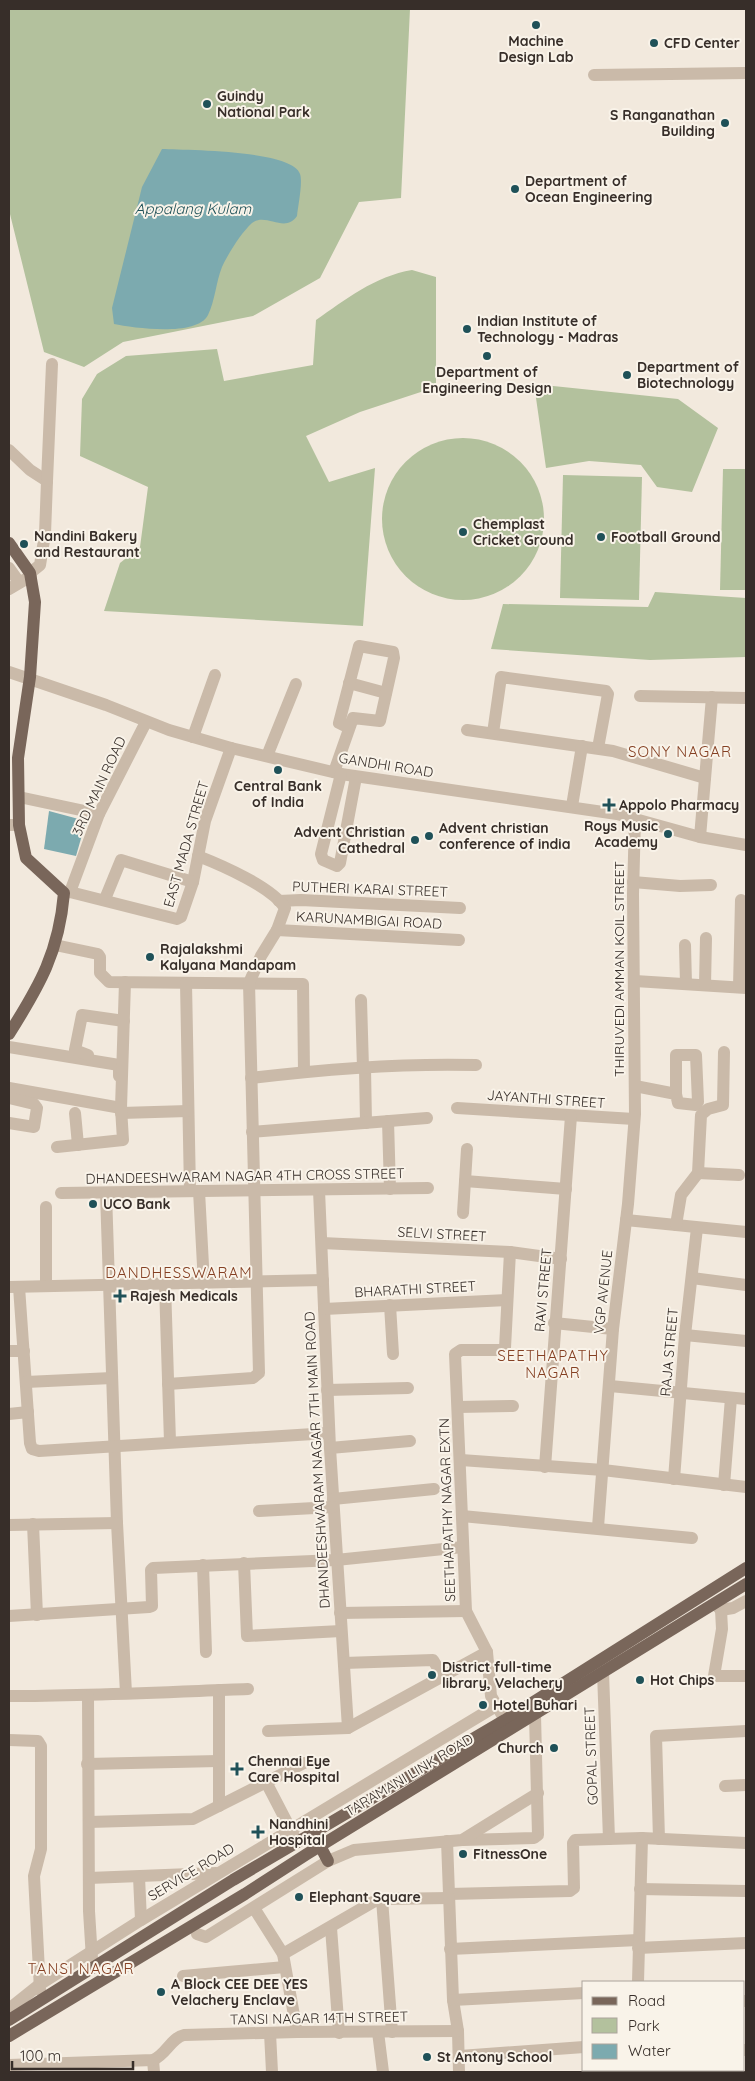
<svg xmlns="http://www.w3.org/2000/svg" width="755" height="2081" font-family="Quicksand,sans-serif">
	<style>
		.green { fill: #b3c19d }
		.water { fill: #7caaaf }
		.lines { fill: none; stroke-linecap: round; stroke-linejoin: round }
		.minor { stroke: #cabaa9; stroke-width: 12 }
		.major { stroke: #79665a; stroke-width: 12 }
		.poi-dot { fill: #1f5158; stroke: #f9f3e9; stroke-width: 2 }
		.labels { text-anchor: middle; stroke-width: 4; stroke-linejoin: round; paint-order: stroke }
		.poi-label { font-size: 14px; font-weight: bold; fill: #372e29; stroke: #f9f3e9; text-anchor: start }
		.street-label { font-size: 14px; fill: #372e29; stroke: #f9f3e9 }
		.water-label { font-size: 15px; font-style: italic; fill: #1f5158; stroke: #f9f3e9 }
		.neighbourhood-label { font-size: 15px; letter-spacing: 1px; fill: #854023; stroke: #f9f3e9 }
	</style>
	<rect width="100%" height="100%" fill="#f2e9dd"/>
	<g class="green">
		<path d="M9,9H410L401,198L359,202L320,278L253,316L123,342L84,367L44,352L9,210Z"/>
		<path d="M412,270L436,277V387L360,412L306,436L329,482L375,468L363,626L104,611L120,563L140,547L148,487L80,456L82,399L97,374L126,356L217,349L224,381L313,365L316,320C345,300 375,276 412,270Z"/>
		<path d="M534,384L678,399L718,428L692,492L657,487L641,465L589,461L546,468Z"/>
		<circle cx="463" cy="519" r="81"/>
		<path d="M723,469H746V590H720Z"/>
		<path d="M563,475L642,477L639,600L560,598Z"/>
		<path d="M655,592L746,598V657L650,660L491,649L503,604L648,607Z"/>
	</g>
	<g class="water">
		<path d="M162,149C185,150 293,150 300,174C303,182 298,206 297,216C285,234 266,212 252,223C241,233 228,254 222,267C216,282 215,301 208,315C197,337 134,328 114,324L112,308L142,187Z"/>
		<path d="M49,811L86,821L76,856L44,849Z"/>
	</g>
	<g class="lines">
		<g class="minor">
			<path d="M594,75L746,73"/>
			<path d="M9,450L30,470L47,481L45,534L40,565L30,573"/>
			<path d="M47,481L52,364"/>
			<path d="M9,568L19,582"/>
			<path d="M9,589L31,576"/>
			<path d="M9,672L106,705L169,730L231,748L341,774L617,814L700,837L746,845"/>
			<path d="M349,683L386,693"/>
			<path d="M640,696L746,698"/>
			<path d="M467,730L613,751L705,778"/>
			<path d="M493,733L501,677L606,691L608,694L598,748"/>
			<path d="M193,737L215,675"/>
			<path d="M267,756L296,684"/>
			<path d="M334,772L353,718L380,721L394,658L393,652L359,646L339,723L349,728"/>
			<path d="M341,774L321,854L323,860L337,866L340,863L356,777"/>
			<path d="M19,797L99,814"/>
			<path d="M572,806L582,746"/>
			<path d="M9,825H19"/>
			<path d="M700,837L712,697"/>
			<path d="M633,882L680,886L711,885"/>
			<path d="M70,892L99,814L146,722"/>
			<path d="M64,893L70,892L177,919L181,917L193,882L205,821L231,748"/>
			<path d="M105,899L121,860L193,882"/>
			<path d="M279,901L301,900L460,908"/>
			<path d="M277,930L459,940"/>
			<path d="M55,945L98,954L100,957V973L109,982L303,984L304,1072"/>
			<path d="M685,945L686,984"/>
			<path d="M635,981L746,988"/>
			<path d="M186,983L190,1191"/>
			<path d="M705,985L706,938"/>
			<path d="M739,987L741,900"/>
			<path d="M361,1000L363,1068"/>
			<path d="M9,1047L119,1065V1076"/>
			<path d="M88,1055L75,1050L82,1015L124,1021"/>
			<path d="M365,1068L366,1123"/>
			<path d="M251,1078C325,1069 401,1063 476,1065"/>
			<path d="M635,1086L676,1094L678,1103L696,1105L698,1102L696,1055H676V1094"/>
			<path d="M9,1088L121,1108"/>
			<path d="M9,1098L34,1104L37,1108L34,1127L9,1123"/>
			<path d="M457,1108L634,1119"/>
			<path d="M75,1113L78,1145"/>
			<path d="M121,1113L188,1111"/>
			<path d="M388,1121L390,1189"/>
			<path d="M252,1132L427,1118"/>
			<path d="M57,1147L123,1140L121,1108L125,982"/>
			<path d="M698,1173L739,1175"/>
			<path d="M465,1181L566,1189"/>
			<path d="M319,1190L330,1448L348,1728"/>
			<path d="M199,1191L204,1284"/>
			<path d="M61,1193L428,1188"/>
			<path d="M106,1193L117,1523L126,1693"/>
			<path d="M463,1213L467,1149"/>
			<path d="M626,1220L746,1232"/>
			<path d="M676,1225L681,1195L698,1173L701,1115L708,1109L723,1105L724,1052"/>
			<path d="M322,1243L510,1252L561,1259"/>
			<path d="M692,1278L746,1285"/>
			<path d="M165,1285L170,1442"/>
			<path d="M46,1286V1207"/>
			<path d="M9,1287L323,1280"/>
			<path d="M19,1287L30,1443L32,1449L39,1451L329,1433"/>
			<path d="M390,1305L393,1354"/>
			<path d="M324,1309L507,1300"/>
			<path d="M554,1323L613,1329"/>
			<path d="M685,1335L746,1341"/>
			<path d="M9,1351H24"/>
			<path d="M26,1382L112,1378"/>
			<path d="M168,1384L253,1378L259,1373L249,983L261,956L277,930L285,908C272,887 221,865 198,856"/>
			<path d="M610,1386L746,1399"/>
			<path d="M327,1390L408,1388"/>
			<path d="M458,1407L513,1406"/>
			<path d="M9,1414L28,1412"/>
			<path d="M330,1448L410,1441"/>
			<path d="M461,1460L603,1470L746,1487"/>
			<path d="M545,1467L571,1116"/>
			<path d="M674,1479L685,1335L697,1228"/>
			<path d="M724,1485L731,1398"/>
			<path d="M333,1499L434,1489"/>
			<path d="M259,1511L333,1507"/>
			<path d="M462,1516L692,1538"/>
			<path d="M33,1524L37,1615"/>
			<path d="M9,1525L117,1523"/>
			<path d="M598,1527L613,1329L628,1204L635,1114L633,894L635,818"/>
			<path d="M244,1563L247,1636L341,1631"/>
			<path d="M203,1565L206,1652"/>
			<path d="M715,1604L721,1610L733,1608L746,1601"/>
			<path d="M721,1610L722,1629L714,1676H746"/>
			<path d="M340,1613L466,1611"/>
			<path d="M9,1616L149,1607L152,1606L151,1570L153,1568L336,1560L463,1547"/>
			<path d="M344,1663L433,1660L442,1675"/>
			<path d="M603,1672L609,1839"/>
			<path d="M219,1690V1806"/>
			<path d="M9,1696C89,1696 168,1692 248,1689"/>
			<path d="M88,1696L89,1911L92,1959"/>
			<path d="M505,1720L491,1696L487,1652L466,1611L455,1354L461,1350H500L505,1348L510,1252"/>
			<path d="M268,1731L348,1728L487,1652"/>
			<path d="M9,1740L38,1741L41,1746V1849L34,1876L40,1990"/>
			<path d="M87,1764L218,1761"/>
			<path d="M266,1782L294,1836"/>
			<path d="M725,1786L746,1785"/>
			<path d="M89,1822L193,1819L304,1763"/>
			<path d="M659,1839L656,1736L746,1731"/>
			<path d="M463,1840L534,1838L538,1835L535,1715"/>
			<path d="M447,1841L453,2000L458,2031L459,2072"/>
			<path d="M139,1877L141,1920"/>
			<path d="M89,1878L216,1873"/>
			<path d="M640,1889L746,1891"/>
			<path d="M449,1894L570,1891L574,1888L573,1843L575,1840L642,1838L746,1843"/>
			<path d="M382,1899L392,2032"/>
			<path d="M254,1908L283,1954L297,2032"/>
			<path d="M331,1928L339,2033"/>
			<path d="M197,1934L206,1937L328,1861L354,1850L462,1840L538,1793"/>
			<path d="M638,1948L746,1943"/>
			<path d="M450,1949L638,1940"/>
			<path d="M283,1954L373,1902L382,1899L449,1898"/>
			<path d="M183,1976L285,1967"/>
			<path d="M638,1982L642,1838"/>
			<path d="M453,2000L584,1993"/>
			<path d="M744,2001H746"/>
			<path d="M9,2009L39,1985L141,1920L496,1706"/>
			<path d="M378,2032L383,2072"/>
			<path d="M270,2033L272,2072"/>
			<path d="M744,2050H746"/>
			<path d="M460,2056L584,2047"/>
			<path d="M153,2060L154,2072"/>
			<path d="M9,2065L153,2060C166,2055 171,2038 184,2035L297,2032L458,2031"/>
			<path d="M646,2070V2072"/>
		</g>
		<g class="major">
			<path d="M9,543L30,573L35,602L30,677L18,758L19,825L26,858L64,893C59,952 40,985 9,1034"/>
			<path d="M317,1840L328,1861"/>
			<path d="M9,2020L233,1880L505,1720L746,1568"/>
			<path d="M9,2036L245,1894L307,1854L746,1584"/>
		</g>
	</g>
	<g class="poi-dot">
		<circle cx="536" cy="25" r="5"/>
		<circle cx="654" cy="43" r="5"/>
		<circle cx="207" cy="104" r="5"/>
		<circle cx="725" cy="123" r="5"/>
		<circle cx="515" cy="189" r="5"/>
		<circle cx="467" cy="329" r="5"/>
		<circle cx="487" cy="356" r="5"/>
		<circle cx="627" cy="375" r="5"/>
		<circle cx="463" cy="532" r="5"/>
		<circle cx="601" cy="537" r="5"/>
		<circle cx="24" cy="544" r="5"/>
		<circle cx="278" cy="770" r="5"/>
		<path d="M606.5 797.5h5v5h5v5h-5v5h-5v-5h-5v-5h5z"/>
		<circle cx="668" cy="834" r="5"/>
		<circle cx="429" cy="836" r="5"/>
		<circle cx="415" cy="840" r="5"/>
		<circle cx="150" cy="957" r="5"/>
		<circle cx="93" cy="1204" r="5"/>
		<path d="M117.5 1288.5h5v5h5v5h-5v5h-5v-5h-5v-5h5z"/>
		<circle cx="432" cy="1675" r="5"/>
		<circle cx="640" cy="1680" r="5"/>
		<circle cx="483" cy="1705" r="5"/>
		<circle cx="554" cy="1748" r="5"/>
		<path d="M234.5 1761.5h5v5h5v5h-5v5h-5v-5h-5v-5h5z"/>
		<path d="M255.5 1824.5h5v5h5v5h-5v5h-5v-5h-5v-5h5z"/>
		<circle cx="463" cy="1854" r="5"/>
		<circle cx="299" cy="1897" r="5"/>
		<circle cx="161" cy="1992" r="5"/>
		<circle cx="427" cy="2057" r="5"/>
	</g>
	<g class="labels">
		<g class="poi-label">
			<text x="536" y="46" text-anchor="middle">Machine<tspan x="536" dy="16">Design Lab</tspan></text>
			<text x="664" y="48">CFD Center</text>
			<text x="217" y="101">Guindy<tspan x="217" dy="16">National Park</tspan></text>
			<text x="715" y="120" text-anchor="end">S Ranganathan<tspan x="715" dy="16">Building</tspan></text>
			<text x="525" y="186">Department of<tspan x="525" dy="16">Ocean Engineering</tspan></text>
			<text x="477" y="326">Indian Institute of<tspan x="477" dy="16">Technology - Madras</tspan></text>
			<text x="637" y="372">Department of<tspan x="637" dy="16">Biotechnology</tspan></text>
			<text x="487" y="377" text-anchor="middle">Department of<tspan x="487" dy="16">Engineering Design</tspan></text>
			<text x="473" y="529">Chemplast<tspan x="473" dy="16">Cricket Ground</tspan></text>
			<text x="34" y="541">Nandini Bakery<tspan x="34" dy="16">and Restaurant</tspan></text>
			<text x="611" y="542">Football Ground</text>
			<text x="278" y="791" text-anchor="middle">Central Bank<tspan x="278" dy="16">of India</tspan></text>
			<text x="619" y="810">Appolo Pharmacy</text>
			<text x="658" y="831" text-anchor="end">Roys Music<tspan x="658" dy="16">Academy</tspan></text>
			<text x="439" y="833">Advent christian<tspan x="439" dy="16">conference of india</tspan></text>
			<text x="405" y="837" text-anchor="end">Advent Christian<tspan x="405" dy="16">Cathedral</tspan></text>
			<text x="160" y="954">Rajalakshmi<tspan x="160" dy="16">Kalyana Mandapam</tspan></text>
			<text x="103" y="1209">UCO Bank</text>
			<text x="130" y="1301">Rajesh Medicals</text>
			<text x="442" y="1672">District full-time<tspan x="442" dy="16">library, Velachery</tspan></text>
			<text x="650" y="1685">Hot Chips</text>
			<text x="493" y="1710">Hotel Buhari</text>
			<text x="544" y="1753" text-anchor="end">Church</text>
			<text x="248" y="1766">Chennai Eye<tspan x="248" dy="16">Care Hospital</tspan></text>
			<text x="269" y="1829">Nandhini<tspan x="269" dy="16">Hospital</tspan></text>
			<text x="473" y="1859">FitnessOne</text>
			<text x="309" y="1902">Elephant Square</text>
			<text x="171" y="1989">A Block CEE DEE YES<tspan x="171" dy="16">Velachery Enclave</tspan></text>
			<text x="437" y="2062">St Antony School</text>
		</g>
		<g class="street-label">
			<text transform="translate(386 765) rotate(9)" y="5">GANDHI ROAD</text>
			<text transform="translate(99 786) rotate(-65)" y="5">3RD MAIN ROAD</text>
			<text transform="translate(186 844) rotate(-74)" y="5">EAST MADA STREET</text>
			<text transform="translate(370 889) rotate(2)" y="5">PUTHERI KARAI STREET</text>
			<text transform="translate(369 920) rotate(3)" y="5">KARUNAMBIGAI ROAD</text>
			<text transform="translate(619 969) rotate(-90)" y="5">THIRUVEDI AMMAN KOIL STREET</text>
			<text transform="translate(546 1099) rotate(4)" y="5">JAYANTHI STREET</text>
			<text transform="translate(245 1176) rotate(-1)" y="5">DHANDEESHWARAM NAGAR 4TH CROSS STREET</text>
			<text transform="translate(442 1234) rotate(3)" y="5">SELVI STREET</text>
			<text transform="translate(415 1289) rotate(-3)" y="5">BHARATHI STREET</text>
			<text transform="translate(543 1290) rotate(-85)" y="5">RAVI STREET</text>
			<text transform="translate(603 1292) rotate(-84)" y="5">VGP AVENUE</text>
			<text transform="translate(669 1352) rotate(-85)" y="5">RAJA STREET</text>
			<text transform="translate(317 1460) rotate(-93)" y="5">DHANDEESHWARAM NAGAR 7TH MAIN ROAD</text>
			<text transform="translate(447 1510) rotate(-92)" y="5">SEETHAPATHY NAGAR EXTN</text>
			<text transform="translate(591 1756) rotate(-92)" y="5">GOPAL STREET</text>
			<text transform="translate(409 1775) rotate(-31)" y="5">TARAMANI LINK ROAD</text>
			<text transform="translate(191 1872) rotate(-31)" y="5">SERVICE ROAD</text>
			<text transform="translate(319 2018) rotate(-1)" y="5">TANSI NAGAR 14TH STREET</text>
		</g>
		<g class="water-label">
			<text x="193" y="214">Appalang Kulam</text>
		</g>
		<g class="neighbourhood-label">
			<text x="680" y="757">SONY NAGAR</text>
			<text x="179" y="1278">DANDHESSWARAM</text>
			<text x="553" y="1361">SEETHAPATHY<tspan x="553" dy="17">NAGAR</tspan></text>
			<text x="81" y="1974">TANSI NAGAR</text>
		</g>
	</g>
	<rect width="755" height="2081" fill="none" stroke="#372e29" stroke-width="20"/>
	<rect x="582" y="1981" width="162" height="90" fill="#f9f3e9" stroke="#aba49c"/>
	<rect x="592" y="1997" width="25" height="8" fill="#79665a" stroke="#aba49c"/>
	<text x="628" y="2006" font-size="15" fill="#372e29">Road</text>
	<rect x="592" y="2018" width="25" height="15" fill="#b3c19d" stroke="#aba49c"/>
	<text x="628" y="2031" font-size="15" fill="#372e29">Park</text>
	<rect x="592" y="2044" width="25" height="15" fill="#7caaaf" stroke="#aba49c"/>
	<text x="628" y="2056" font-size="15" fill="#372e29">Water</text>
	<path d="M12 2061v8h121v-8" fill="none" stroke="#372e29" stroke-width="2.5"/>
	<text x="20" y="2061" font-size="15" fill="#372e29" stroke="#f9f3e9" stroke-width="4" paint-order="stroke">100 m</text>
</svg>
